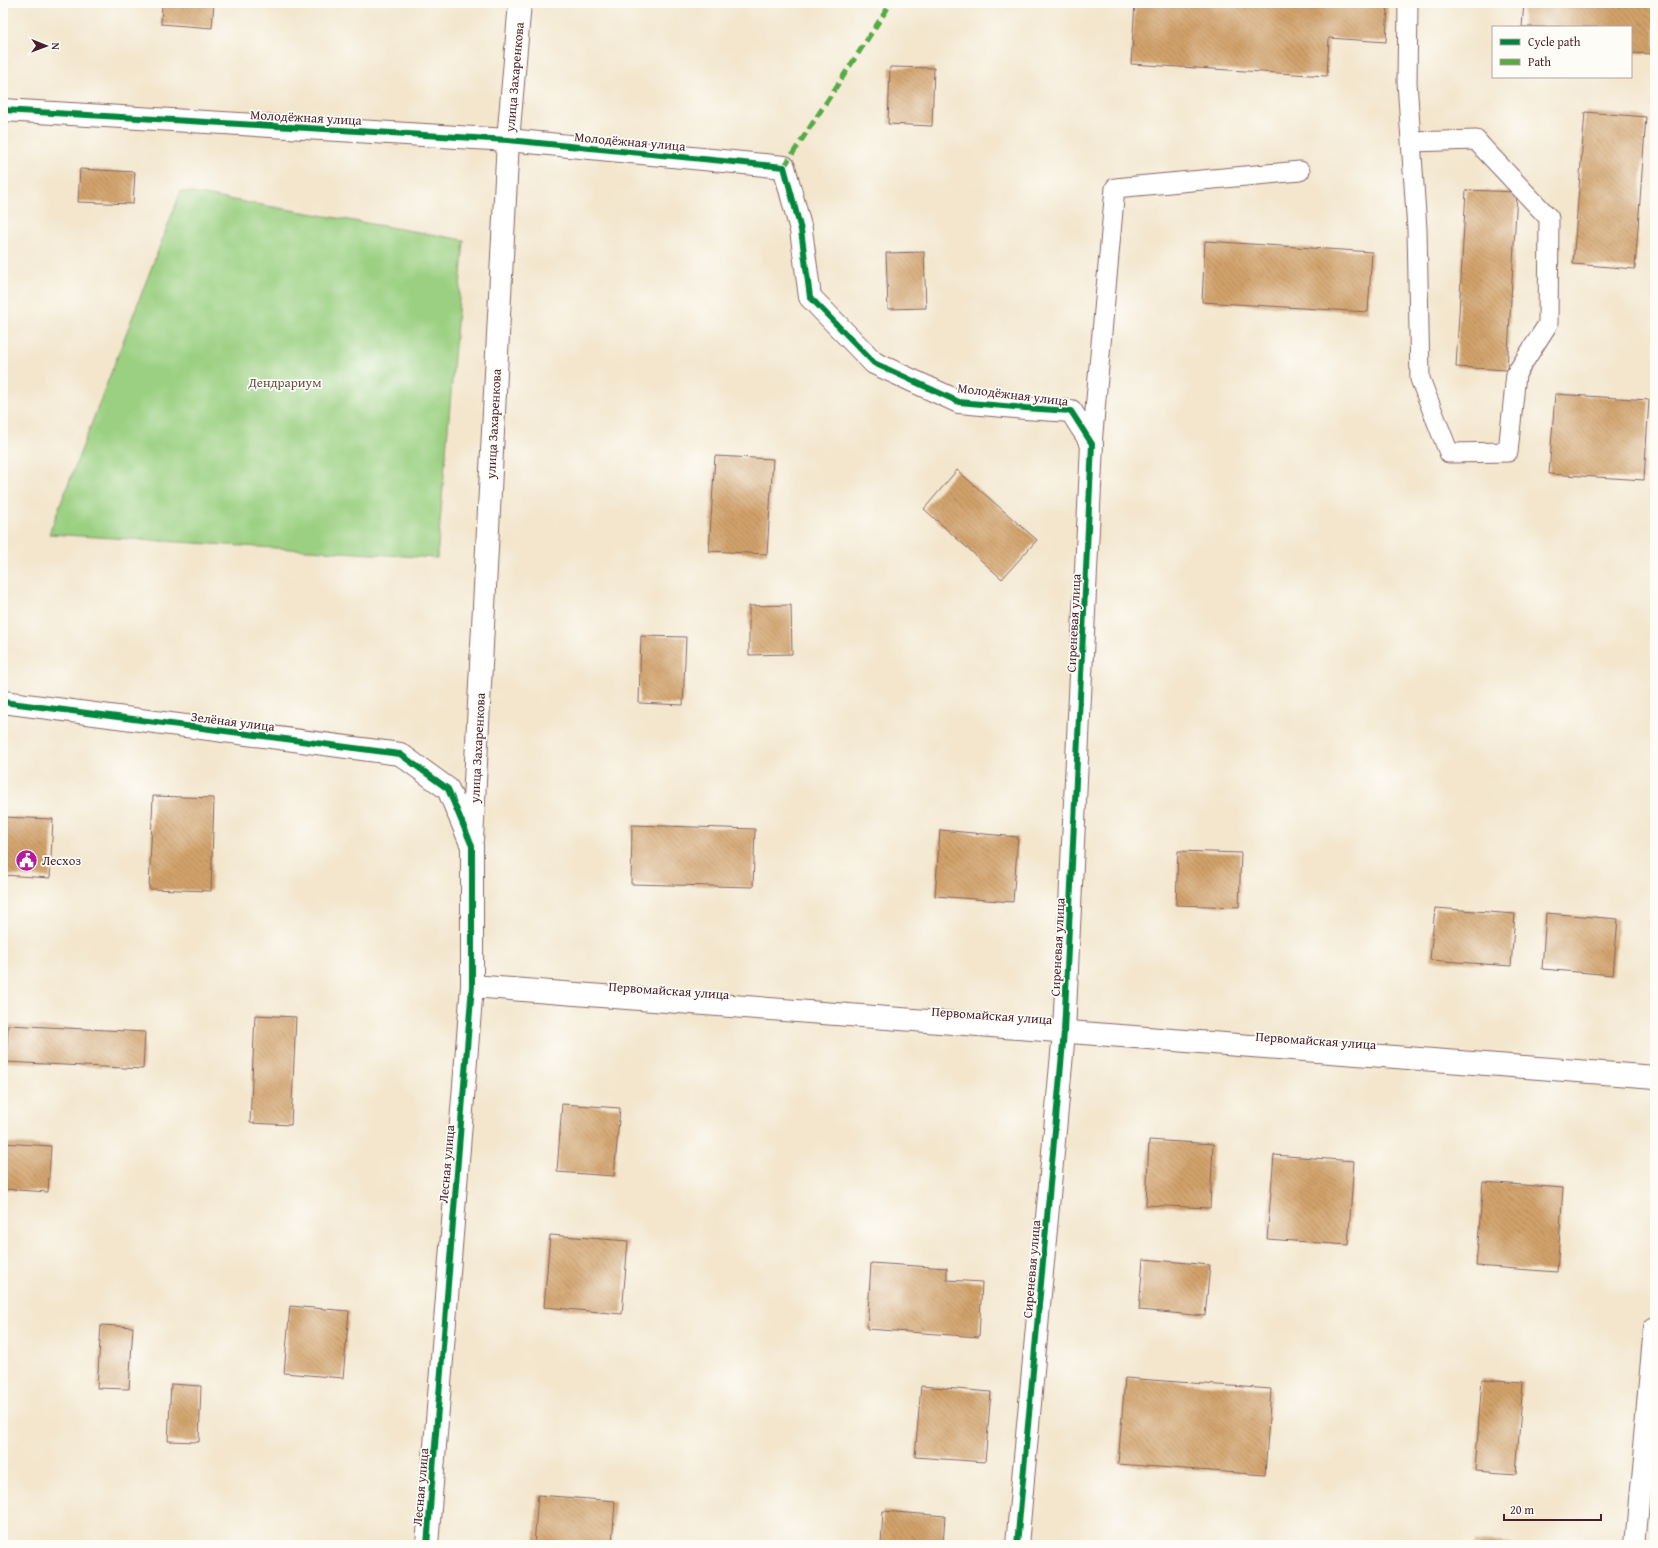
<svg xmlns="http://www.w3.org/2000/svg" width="1658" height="1548" font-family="'Gentium Book Plus',serif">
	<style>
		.green { fill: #9bd082; stroke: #727856 }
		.building { fill: url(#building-back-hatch) }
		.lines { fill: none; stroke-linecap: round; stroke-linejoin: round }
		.service-casing { stroke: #856564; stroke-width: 21 }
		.minor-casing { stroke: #856564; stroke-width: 24 }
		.service { stroke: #fff; stroke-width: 19 }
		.minor { stroke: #fff; stroke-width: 22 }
		.quiet { stroke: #57aa44; stroke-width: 5; stroke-dasharray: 10 5; stroke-linecap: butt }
		.cycleway-casing { stroke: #fdfcf7; stroke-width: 8 }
		.cycleway { stroke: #00873e; stroke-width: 6 }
		.labels { text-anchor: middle; stroke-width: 3.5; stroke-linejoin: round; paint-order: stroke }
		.street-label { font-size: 13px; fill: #4a1f2b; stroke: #fdfcf7 }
		.park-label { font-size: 13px; fill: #625445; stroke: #fdfcf7 }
		.poi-label { font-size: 13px; fill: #4a1f2b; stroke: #fdfcf7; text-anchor: start }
	</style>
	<defs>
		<pattern id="building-back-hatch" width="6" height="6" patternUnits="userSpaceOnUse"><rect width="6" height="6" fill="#d2a26a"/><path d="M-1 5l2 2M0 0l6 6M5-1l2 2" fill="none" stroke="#ac8357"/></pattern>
	</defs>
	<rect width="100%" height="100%" fill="#fdfcf7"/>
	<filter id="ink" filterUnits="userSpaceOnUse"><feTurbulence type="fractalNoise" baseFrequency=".025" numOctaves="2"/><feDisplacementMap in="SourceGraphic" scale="8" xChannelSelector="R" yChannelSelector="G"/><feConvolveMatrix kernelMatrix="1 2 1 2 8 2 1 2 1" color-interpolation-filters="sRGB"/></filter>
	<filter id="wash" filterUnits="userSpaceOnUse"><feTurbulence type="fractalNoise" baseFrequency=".012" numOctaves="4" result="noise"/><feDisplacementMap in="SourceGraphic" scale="16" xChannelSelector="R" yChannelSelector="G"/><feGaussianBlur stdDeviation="0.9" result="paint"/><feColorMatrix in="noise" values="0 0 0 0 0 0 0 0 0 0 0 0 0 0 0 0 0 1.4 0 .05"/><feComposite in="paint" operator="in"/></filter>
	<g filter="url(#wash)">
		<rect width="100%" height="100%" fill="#f3e6cd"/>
		<path class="green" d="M181,191L464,240L437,558L49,534Z"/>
		<g id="blocks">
			<g class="building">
				<path d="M162,3H214L212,28L161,24Z"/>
				<path d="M1135,3H1388L1386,42L1329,38L1327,76L1131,64Z"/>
				<path d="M1524,3H1655V54L1631,53V27H1522Z"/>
				<path d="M890,67L934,68L932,126L888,124Z"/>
				<path d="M1585,112L1646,117L1635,269L1573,264Z"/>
				<path d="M80,169L135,172L133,204L78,202Z"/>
				<path d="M1466,190L1517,192L1507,370L1456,367Z"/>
				<path d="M1205,241L1372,252L1368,312L1202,302Z"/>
				<path d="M924,252L926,308L888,309L886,253Z"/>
				<path d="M1555,394L1649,400L1644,480L1549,474Z"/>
				<path d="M715,456L773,459L767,554L709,551Z"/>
				<path d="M957,470L1037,540L1002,579L924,509Z"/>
				<path d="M791,605L792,654L749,655V606Z"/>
				<path d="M641,636L686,637L683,705L639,703Z"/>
				<path d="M153,796L214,798L211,891L149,889Z"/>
				<path d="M3,817L53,819L50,878L3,875Z"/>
				<path d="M632,825L755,829L753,887L631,884Z"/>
				<path d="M940,830L1018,837L1013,902L935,896Z"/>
				<path d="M1178,851L1241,853L1239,907L1176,905Z"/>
				<path d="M1435,908L1515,914L1511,966L1430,960Z"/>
				<path d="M1546,913L1618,919L1613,975L1542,969Z"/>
				<path d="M255,1015L296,1017L291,1125L250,1123Z"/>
				<path d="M8,1025L145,1032L143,1069L6,1062Z"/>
				<path d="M562,1104L620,1108L614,1176L557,1172Z"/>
				<path d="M1149,1140L1213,1144L1210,1208L1146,1205Z"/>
				<path d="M3,1143L51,1146L48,1192L3,1189Z"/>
				<path d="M1274,1155L1354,1161L1348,1245L1267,1239Z"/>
				<path d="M1483,1182L1563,1188L1557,1272L1476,1266Z"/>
				<path d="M550,1235L628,1241L622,1314L544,1307Z"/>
				<path d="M1143,1259L1210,1265L1205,1316L1139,1310Z"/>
				<path d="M871,1263L947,1268V1280L982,1282L979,1337L867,1329Z"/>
				<path d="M290,1306L349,1311L343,1378L284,1373Z"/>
				<path d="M101,1325L133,1327L129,1389L97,1388Z"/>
				<path d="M1125,1378L1271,1389L1265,1475L1118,1464Z"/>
				<path d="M1482,1379L1523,1382L1516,1474L1475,1471Z"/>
				<path d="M171,1384L201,1386L199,1442L168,1441Z"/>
				<path d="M921,1386L991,1392L985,1462L915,1457Z"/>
				<path d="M538,1495L615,1501L612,1545H534Z"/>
				<path d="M883,1511L945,1516L943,1545H881Z"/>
				<path d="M1474,1541L1511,1543V1545H1474Z"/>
			</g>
		</g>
	</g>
	<g filter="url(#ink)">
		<use href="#blocks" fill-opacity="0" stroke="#856564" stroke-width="1"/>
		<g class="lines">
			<defs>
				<g id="service">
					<path d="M1408,3L1407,82L1417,229L1420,379L1449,453L1508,452L1516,374L1548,324L1549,218L1484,149L1476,140L1411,142"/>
					<path d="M1092,444L1115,188L1300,171"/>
				</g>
				<g id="minor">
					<path d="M3,110L508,140L784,167L801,230L810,297L874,363L959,402L1025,408L1071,411L1092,444L1064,1032L1017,1545"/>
					<path d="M3,702L400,754L448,789L472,846V986L427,1545"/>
					<path d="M472,840L508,140L520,3"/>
					<path d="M472,986L1655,1077"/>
					<path d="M1635,1545L1655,1328"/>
				</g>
			</defs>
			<use href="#service" class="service-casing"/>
			<use href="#minor" class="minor-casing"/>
			<use href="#service" class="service"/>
			<use href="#minor" class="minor"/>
			<path class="quiet" d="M784,167L891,3"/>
			<defs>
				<g id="cycleway">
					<path d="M3,110L508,140L784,167L801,230L810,297L874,363L959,402L1025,408L1071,411L1092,444L1064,1032L1017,1545"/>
					<path d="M3,702L400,754L448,789L472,846V986L427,1545"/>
				</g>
			</defs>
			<use href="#cycleway" class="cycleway-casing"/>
			<use href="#cycleway" class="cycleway"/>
		</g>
	</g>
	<defs>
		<symbol id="civic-disc" viewBox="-11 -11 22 22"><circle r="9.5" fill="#b5179e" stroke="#fdfcf7"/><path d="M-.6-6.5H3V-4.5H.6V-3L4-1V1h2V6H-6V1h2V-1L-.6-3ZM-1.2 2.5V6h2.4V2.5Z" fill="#fff"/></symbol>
	</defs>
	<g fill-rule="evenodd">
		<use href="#civic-disc" x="14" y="848" width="25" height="25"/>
	</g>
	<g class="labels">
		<g class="street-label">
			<text transform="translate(514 77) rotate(-85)" y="5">улица Захаренкова</text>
			<text transform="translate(306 117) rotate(3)" y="5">Молодёжная улица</text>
			<text transform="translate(630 141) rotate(5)" y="5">Молодёжная улица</text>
			<text transform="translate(1013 394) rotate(7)" y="5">Молодёжная улица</text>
			<text transform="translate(493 424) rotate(-87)" y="5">улица Захаренкова</text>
			<text transform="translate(1073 623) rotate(-87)" y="5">Сиреневая улица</text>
			<text transform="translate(233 721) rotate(7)" y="5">Зелёная улица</text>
			<text transform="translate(477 748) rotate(-87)" y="5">улица Захаренкова</text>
			<text transform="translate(1057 947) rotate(-87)" y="5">Сиреневая улица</text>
			<text transform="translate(669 990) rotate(4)" y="5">Первомайская улица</text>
			<text transform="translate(992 1015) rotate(4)" y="5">Первомайская улица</text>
			<text transform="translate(1316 1040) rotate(4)" y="5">Первомайская улица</text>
			<text transform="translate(446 1164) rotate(-85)" y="5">Лесная улица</text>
			<text transform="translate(1031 1269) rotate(-85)" y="5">Сиреневая улица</text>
			<text transform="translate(420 1487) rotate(-85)" y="5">Лесная улица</text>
		</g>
		<g class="park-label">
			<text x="285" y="387">Дендрариум</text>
		</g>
		<g class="poi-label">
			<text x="42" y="865">Лесхоз</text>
		</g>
	</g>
	<rect width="1658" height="1548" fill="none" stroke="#fdfcf7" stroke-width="16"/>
	<rect x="1492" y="26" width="140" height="52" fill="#fdfcf7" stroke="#b5a4a5"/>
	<rect x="1500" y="39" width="20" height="6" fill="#00873e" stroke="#b5a4a5"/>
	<text x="1528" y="46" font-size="12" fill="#4a1f2b">Cycle path</text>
	<rect x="1500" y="59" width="20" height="6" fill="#57aa44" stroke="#b5a4a5"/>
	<text x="1528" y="66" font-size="12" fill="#4a1f2b">Path</text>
	<g transform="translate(46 46) rotate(91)" stroke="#fdfcf7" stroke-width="3" paint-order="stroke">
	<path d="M0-3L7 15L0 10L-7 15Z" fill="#4a1f2b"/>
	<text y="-6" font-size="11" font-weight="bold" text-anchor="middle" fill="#4a1f2b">N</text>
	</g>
	<path d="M1504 1514v6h97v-6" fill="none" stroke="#4a1f2b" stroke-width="2"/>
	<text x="1510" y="1514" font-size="12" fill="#4a1f2b" stroke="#fdfcf7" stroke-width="3" paint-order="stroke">20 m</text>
</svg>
